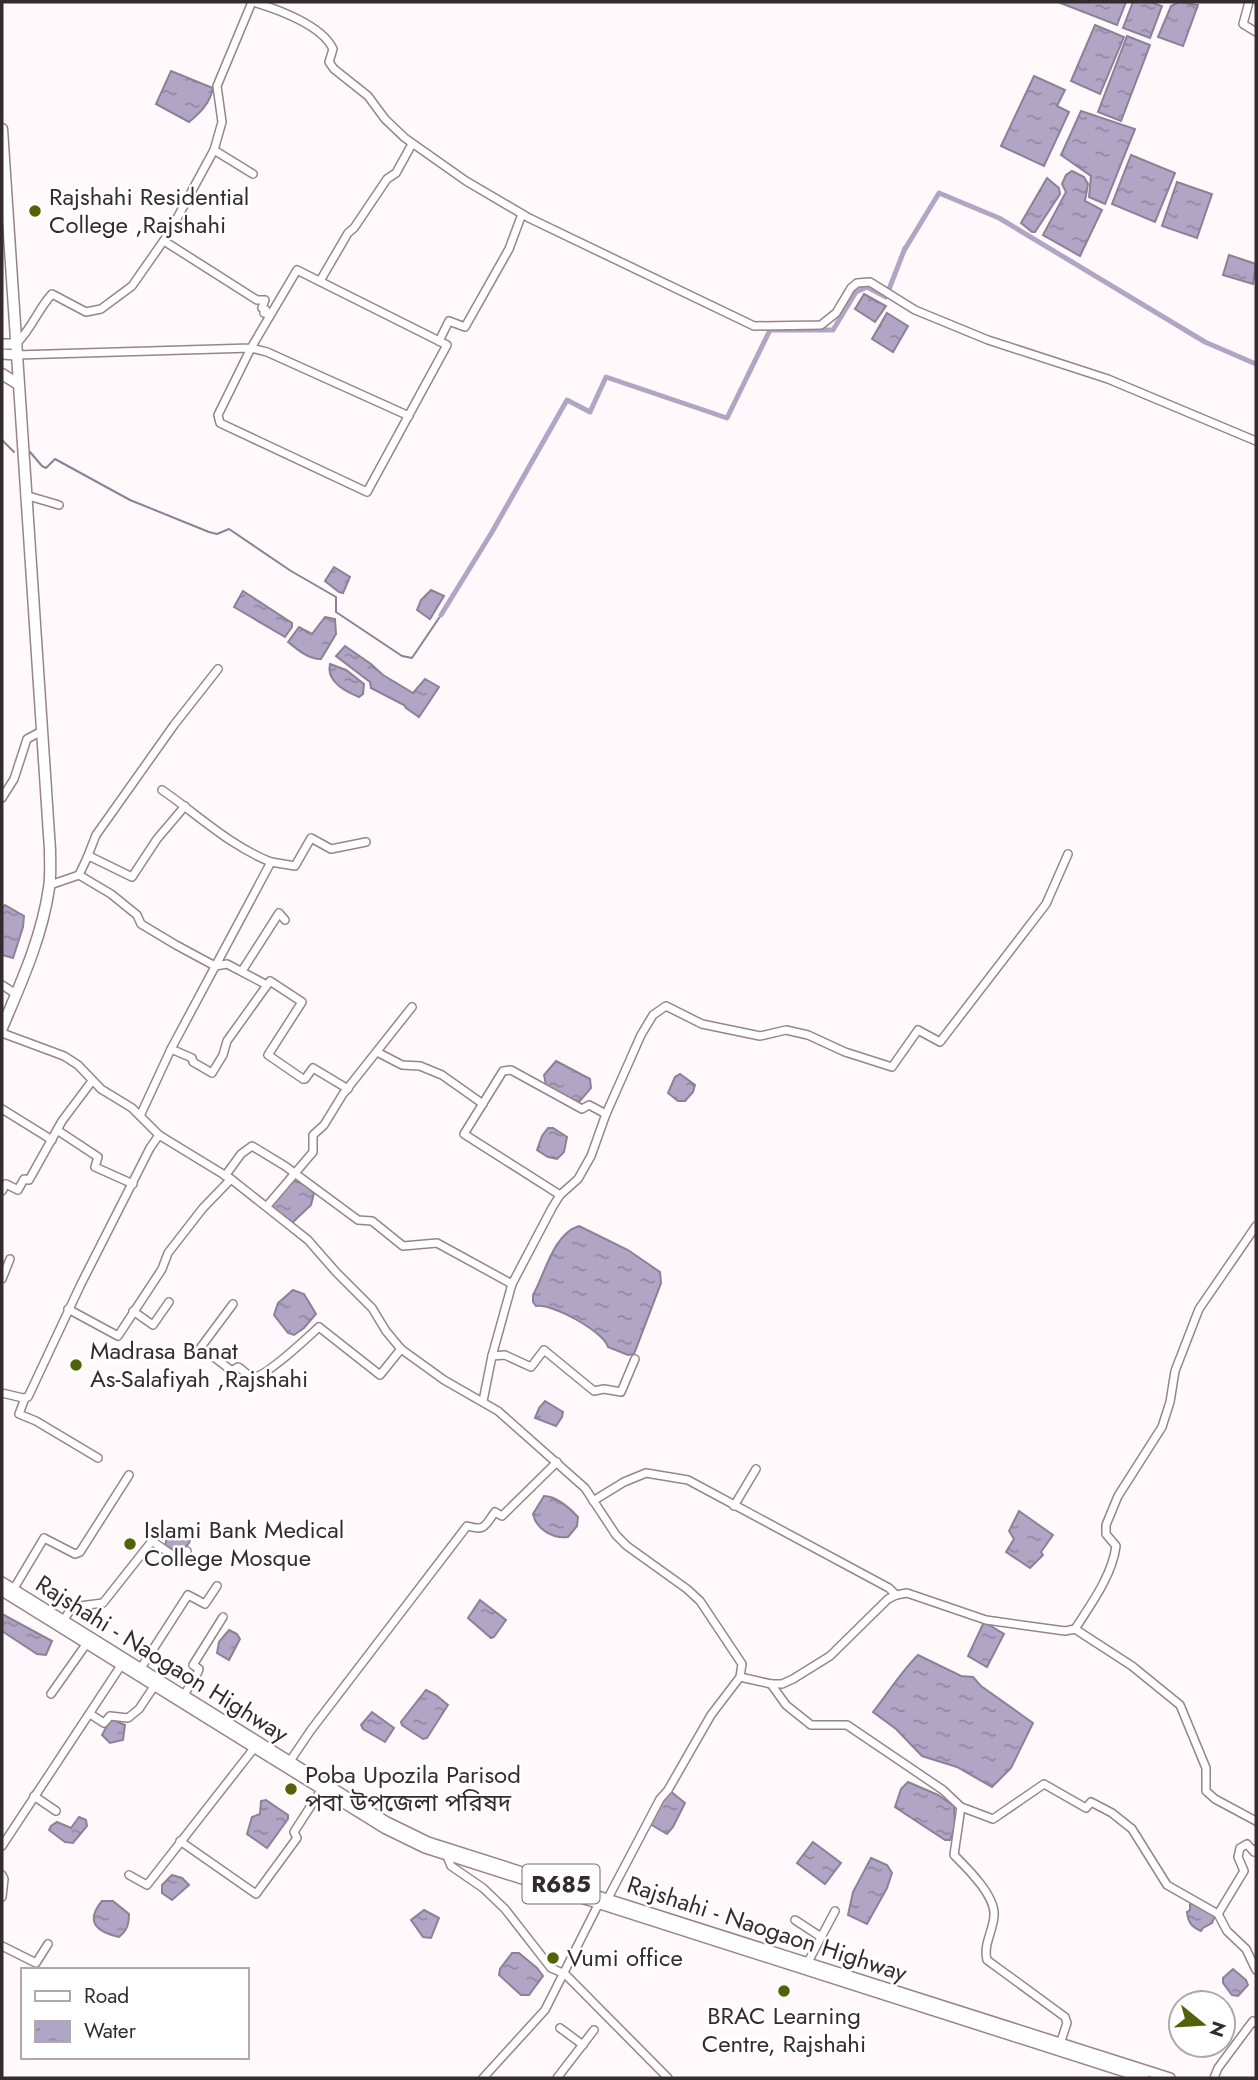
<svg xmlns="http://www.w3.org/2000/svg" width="1258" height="2080" font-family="Jost,'Noto Sans Bengali',sans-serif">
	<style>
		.water { fill: url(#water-ripples); stroke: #8c8098; stroke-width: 2 }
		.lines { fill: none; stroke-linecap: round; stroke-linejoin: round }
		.stream { stroke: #8c8098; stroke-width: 2 }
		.canal { stroke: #b1a5c6; stroke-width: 5 }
		.minor-casing { stroke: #99838b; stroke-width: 10 }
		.major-casing { stroke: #99838b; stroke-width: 12 }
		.highway-casing { stroke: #99838b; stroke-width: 13 }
		.minor { stroke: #fff; stroke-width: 7 }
		.major { stroke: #fff; stroke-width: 9 }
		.highway { stroke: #fff; stroke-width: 10 }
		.poi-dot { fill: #526207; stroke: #fff; stroke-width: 2.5 }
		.labels { text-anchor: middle; stroke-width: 5; stroke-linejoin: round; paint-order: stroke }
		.shield { fill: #fff; stroke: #716b6d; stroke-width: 2 }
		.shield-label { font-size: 23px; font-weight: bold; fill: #342b2e }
		.poi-label { font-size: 24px; fill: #342b2e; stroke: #fff; text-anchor: start }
		.street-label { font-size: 24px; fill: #342b2e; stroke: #fff }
	</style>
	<defs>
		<pattern id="water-ripples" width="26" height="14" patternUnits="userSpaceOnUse" patternTransform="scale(1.75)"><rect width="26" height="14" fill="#b1a5c6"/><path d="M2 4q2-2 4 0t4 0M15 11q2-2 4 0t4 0" fill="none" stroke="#9187a1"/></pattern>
	</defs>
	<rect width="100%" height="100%" fill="#fff9fb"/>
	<g class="water">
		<path d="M1058,2H1126L1117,25Z"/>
		<path d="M1133,2H1150L1162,6L1150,38L1123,28Z"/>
		<path d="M1179,2L1198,5L1183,46L1158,37L1171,6Z"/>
		<path d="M1095,25L1124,37L1100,94L1071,81Z"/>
		<path d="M1127,36L1150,45L1121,121L1098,112Z"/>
		<path d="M171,71L213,88C210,103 201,112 189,122L156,104Z"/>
		<path d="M1034,76L1065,90L1057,106L1069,112L1044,166L1001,146Z"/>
		<path d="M1081,111L1135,129L1105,204L1089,197L1091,176L1061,155Z"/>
		<path d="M1131,155L1175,173L1155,222L1112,204Z"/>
		<path d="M1072,171L1084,177L1088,184L1085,201L1102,210L1080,256L1043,235L1066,192L1062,184L1066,175Z"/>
		<path d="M1047,178L1059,188L1060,194L1035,232H1032L1021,223Z"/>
		<path d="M1177,182L1212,194L1197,238L1162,226Z"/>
		<path d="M1229,255L1256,264L1253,284L1223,275Z"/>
		<path d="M864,294L886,306L875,322L855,309Z"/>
		<path d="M887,313L908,326L893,352L872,339Z"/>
		<path d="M334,567L350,577L343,593L339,592L325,581Z"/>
		<path d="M431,590L444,596L430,619L417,610L421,600Z"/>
		<path d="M243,591L292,623V627L285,637L234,607Z"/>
		<path d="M325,617L335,619L336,634L321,659C309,660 297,649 288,642L299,627L312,634Z"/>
		<path d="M345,646L371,664L383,675L413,693L425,679L439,687L419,717L406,708L404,705L371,688L370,682L336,656Z"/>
		<path d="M330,664L346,670L364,684L363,694L359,697C344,691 326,681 330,664Z"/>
		<path d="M5,905L24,916L23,927L13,958L2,955V908Z"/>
		<path d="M556,1061L590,1079L591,1088L580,1101L567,1099L546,1085L544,1075Z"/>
		<path d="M680,1074L695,1085L693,1092L685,1101H678L668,1093L675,1077Z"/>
		<path d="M548,1128H553L567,1137L564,1152L557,1159L548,1157L537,1150L542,1136Z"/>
		<path d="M291,1180L304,1184L314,1193L311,1205L292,1223L274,1210L273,1205Z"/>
		<path d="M579,1226L628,1250L660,1272L661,1283L634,1354L628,1355L608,1347C604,1332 552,1303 536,1306L533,1302V1295C545,1274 553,1234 579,1226Z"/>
		<path d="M293,1290L304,1294L316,1314L304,1328L294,1335L288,1333L274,1315L278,1303Z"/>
		<path d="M545,1401L563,1412L562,1417L556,1426L535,1418L539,1408Z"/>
		<path d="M544,1496C556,1496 570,1508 578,1517L577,1526L568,1537C553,1539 536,1529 533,1514Z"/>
		<path d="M1019,1511L1053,1535L1041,1552L1043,1555L1030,1568L1006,1552L1014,1539L1009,1531Z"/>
		<path d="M176,1528L185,1529L191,1537L189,1543L180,1554L165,1545L167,1538Z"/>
		<path d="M480,1600L506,1620L494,1637L491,1638L468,1618Z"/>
		<path d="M2,1614L52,1641L46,1655L37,1654L2,1631Z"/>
		<path d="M984,1622L1004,1634L987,1667L968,1656Z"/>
		<path d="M229,1630L237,1634L240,1639L229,1660L217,1653L219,1642Z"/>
		<path d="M918,1655L961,1676L973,1677L981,1686L1033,1723L1011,1768L992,1787L957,1767L922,1756L896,1729L873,1712C888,1693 901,1672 918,1655Z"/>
		<path d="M426,1690L436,1695L448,1705L427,1738L423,1739L402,1725L401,1722Z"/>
		<path d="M372,1712L394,1728L385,1742L363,1729L361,1725Z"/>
		<path d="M113,1720L125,1725L123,1740L110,1743L102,1735L109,1722Z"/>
		<path d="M908,1782L938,1795L954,1806L955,1827L950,1840H945L895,1807L901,1789Z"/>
		<path d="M669,1790L685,1803L673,1827L667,1834L650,1824L651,1816Z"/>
		<path d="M266,1800L288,1815V1819L267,1848L247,1834L252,1817L260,1814L261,1801Z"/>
		<path d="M79,1817L86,1820L87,1826L73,1843L65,1842L49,1830L51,1826L57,1822L71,1828Z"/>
		<path d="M813,1842L841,1863L825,1884L797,1863Z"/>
		<path d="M871,1858L887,1865L892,1873L887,1888L867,1924L848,1915L853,1892Z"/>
		<path d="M172,1875L182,1878L189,1885L172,1900L162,1893V1885Z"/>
		<path d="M102,1901H113L129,1914C129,1924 127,1931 119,1937C98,1932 84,1923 102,1901Z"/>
		<path d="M1194,1903L1215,1916L1212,1923L1203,1928L1201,1931C1192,1927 1188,1923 1187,1912L1190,1910V1904Z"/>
		<path d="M424,1910L439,1918L431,1938L423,1937L411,1920Z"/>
		<path d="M512,1953H519L537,1968L543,1976L529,1995H521L499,1975L500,1969Z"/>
		<path d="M1233,1969L1246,1980L1248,1985L1238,1996L1232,1995L1223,1983V1978Z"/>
	</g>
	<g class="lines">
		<g class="stream">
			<path d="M2,440L14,452"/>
			<path d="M30,452L42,466L46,468L55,459L130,500L209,532L217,534L229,529L291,571L336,597V612L402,656L412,658L441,615"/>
		</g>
		<g class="canal">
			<path d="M905,249L939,193L999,218L1205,342L1256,364"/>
			<path d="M441,615L492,532L567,400L590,412L606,377L727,418L770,330H833L856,292L867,287L886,297L905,248"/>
		</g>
		<defs>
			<g id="minor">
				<path d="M253,2C277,9 322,25 333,49L329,62L334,69L368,96L385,119L405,138L466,181L529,218L754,326L821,325L836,313L851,288L857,283L870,282L915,310L988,340L1108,379L1256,441"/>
				<path d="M1249,2L1243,24L1256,32"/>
				<path d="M214,150L253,174"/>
				<path d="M164,241L257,300H265L262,308L266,310L264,313L270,315"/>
				<path d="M320,281L348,233L354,228L387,179L396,173L412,144"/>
				<path d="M439,341L449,321L465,327L509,249L522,214"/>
				<path d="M16,344C31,330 38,309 52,294L86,312L101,309L132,286L169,233L214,150L222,122L217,86L252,2"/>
				<path d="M16,355L251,348L218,415L220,423L367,492L447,345L297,270L251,348L267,352L409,416"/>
				<path d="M25,495L59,505"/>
				<path d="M2,798L14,779L27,739L42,731"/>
				<path d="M87,858L96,835L174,725L218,669"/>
				<path d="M271,862L295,866L311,838L331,849L366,842"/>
				<path d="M79,875L87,858L91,857L132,877L157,839L185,806"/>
				<path d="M50,885L79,875L111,894L137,915L141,924L176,945L215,966L227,964L267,985"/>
				<path d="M242,971L279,913L285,920"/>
				<path d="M2,985L16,994"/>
				<path d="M2,1033L64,1056L78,1065L101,1089L132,1108L159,1135L231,1179L308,1240L336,1272L372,1308L386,1331L401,1349L444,1380L498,1411L585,1488L616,1535L627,1546L687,1589L700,1601L742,1664L740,1677L711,1715L668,1790L660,1799L608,1898"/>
				<path d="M171,1049L192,1058L193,1062L212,1073L223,1055L227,1041L270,981L302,1002L268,1055L303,1079H305L313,1068L348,1089"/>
				<path d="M377,1052L402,1065L420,1066L442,1075L483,1104"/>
				<path d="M2,1109L52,1140"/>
				<path d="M140,1116L171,1049L271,862C230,846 197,814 162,790"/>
				<path d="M57,1130L98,1157L95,1167L133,1184"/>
				<path d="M225,1176L241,1154L252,1146L285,1166L358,1220L372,1221L403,1246L437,1243L512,1284"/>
				<path d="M2,1191L6,1184L18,1190L24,1179L29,1180L62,1121L92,1081"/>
				<path d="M560,1195L464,1134L503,1071L511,1070L582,1109L589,1105L606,1114"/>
				<path d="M267,1206L313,1152V1135L324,1125L343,1094L412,1007"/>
				<path d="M2,1279L10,1259"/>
				<path d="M233,1304L201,1347L232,1371L238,1367C242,1369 248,1376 252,1377C264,1379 309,1336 319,1327L380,1375L401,1349"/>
				<path d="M68,1309L118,1336L162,1269L168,1253L203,1208L231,1179"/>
				<path d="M133,1311L153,1325L169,1302"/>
				<path d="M492,1356L505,1355L531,1367L544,1350L594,1391L604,1389L621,1392L635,1359"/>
				<path d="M2,1393L23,1398L28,1397L81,1284L150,1148L159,1135"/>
				<path d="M25,1398L19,1414L36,1421L98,1458"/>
				<path d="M483,1401L492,1356L512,1284L552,1208L560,1195L578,1179L591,1156L606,1114L641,1035L653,1015L666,1006L702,1024L760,1036L786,1030L808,1035L845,1052L892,1067L918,1030L940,1042L1046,904L1068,854"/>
				<path d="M593,1501L624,1482L646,1473L688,1480L889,1588L896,1595"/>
				<path d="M734,1506L756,1469"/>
				<path d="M13,1590L44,1538L75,1554L80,1552L129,1475"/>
				<path d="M62,1623L72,1607L103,1603L152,1541L178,1559L187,1551"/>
				<path d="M1075,1629C1091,1604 1112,1576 1116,1546L1106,1534V1525L1118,1496L1162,1427L1170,1402L1175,1371L1199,1309L1256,1226"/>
				<path d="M141,1668L188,1595L205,1604L217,1586"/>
				<path d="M740,1677L771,1684H782L793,1679L830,1656L888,1599L896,1595L907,1593L986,1620L1065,1631L1075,1629L1132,1666L1180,1705L1206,1768V1791L1215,1799L1256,1821"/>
				<path d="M771,1684L786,1705L811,1725H847L943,1790L961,1807L954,1855C967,1868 996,1896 994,1916C993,1931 983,1945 987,1960L1065,2017L1067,2023L1060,2044"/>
				<path d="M51,1694L87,1643"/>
				<path d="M184,1695L198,1672L199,1669L193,1665L223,1617"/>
				<path d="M90,1714L104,1723L110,1716L128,1718L139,1709L155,1685"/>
				<path d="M290,1761L311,1730L467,1526C485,1531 484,1527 495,1512L502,1516L557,1462"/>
				<path d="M34,1796L56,1811"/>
				<path d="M961,1807L993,1819L1044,1784L1086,1808L1091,1802L1112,1813L1132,1829L1167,1885L1218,1914L1227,1931L1246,1949L1256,1970"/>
				<path d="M180,1841L256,1894L297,1838L294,1832L323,1787"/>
				<path d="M2,1846L122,1664"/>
				<path d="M447,1856L451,1866L483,1888L505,1909L551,1968L565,1974L668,2078"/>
				<path d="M2,1875L4,1879L2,1897"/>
				<path d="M129,1875L147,1885L255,1747"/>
				<path d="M1218,1914L1244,1871L1238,1857L1240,1848L1247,1844L1254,1852L1256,1849"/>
				<path d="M795,1920L821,1937"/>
				<path d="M2,1946L36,1963L48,1944"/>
				<path d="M808,1962L835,1911"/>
				<path d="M560,2028L583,2045"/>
				<path d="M483,2078L545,2010L599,1903"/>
				<path d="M557,2078L594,2030"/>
				<path d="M1214,2078L1218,2068L1253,2021L1256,2023"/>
			</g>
			<g id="major">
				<path d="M2,344H15"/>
				<path d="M2,354L16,355"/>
				<path d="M2,1582L387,1822L428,1842L1170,2078"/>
				<path d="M2,1591L384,1828L425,1848L1144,2078"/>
			</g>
			<g id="highway">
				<path d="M2,129L50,850C50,862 51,876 49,888C42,937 21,983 2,1028"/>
				<path d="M2,374L18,384"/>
			</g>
		</defs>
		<use href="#minor" class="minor-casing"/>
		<use href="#major" class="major-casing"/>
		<use href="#highway" class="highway-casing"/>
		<use href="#minor" class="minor"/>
		<use href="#major" class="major"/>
		<use href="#highway" class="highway"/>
	</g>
	<g class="poi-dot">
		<circle cx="35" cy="211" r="7"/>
		<circle cx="76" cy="1365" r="7"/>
		<circle cx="130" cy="1544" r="7"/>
		<circle cx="291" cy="1789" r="7"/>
		<circle cx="553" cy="1958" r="7"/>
		<circle cx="784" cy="1991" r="7"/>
	</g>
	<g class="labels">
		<rect class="shield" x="522.5" y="1864.5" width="77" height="39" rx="5"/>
		<g class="shield-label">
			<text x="561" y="1892">R685</text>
		</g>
		<g class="poi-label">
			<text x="49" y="205">Rajshahi Residential<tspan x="49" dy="28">College ,Rajshahi</tspan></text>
			<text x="90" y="1359">Madrasa Banat<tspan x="90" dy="28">As-Salafiyah ,Rajshahi</tspan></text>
			<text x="144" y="1538">Islami Bank Medical<tspan x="144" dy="28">College Mosque</tspan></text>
			<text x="305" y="1783">Poba Upozila Parisod<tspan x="305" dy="28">পবা উপজেলা পরিষদ</tspan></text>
			<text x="567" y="1966">Vumi office</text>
			<text x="784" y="2024" text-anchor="middle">BRAC Learning<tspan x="784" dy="28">Centre, Rajshahi</tspan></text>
		</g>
		<g class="street-label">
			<text transform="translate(162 1659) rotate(32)" y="8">Rajshahi - Naogaon Highway</text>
			<text transform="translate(767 1929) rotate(18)" y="8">Rajshahi - Naogaon Highway</text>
		</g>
	</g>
	<rect width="1258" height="2080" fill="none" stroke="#342b2e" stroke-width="7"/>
	<rect x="21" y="1968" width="228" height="91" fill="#ffffff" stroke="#aeaaab" stroke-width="2"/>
	<rect x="35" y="1991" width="35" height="10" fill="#ffffff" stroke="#aeaaab" stroke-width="2"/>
	<text x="84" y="2003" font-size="21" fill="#342b2e">Road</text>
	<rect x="35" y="2021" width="35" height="21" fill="url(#water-ripples)" stroke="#aeaaab" stroke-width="2"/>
	<text x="84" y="2038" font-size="21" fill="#342b2e">Water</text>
	<g transform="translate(1202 2024) rotate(108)"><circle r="33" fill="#ffffff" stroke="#aeaaab" stroke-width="2"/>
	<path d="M0-5L12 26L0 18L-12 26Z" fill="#526207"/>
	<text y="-10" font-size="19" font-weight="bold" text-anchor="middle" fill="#342b2e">N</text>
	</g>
</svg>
